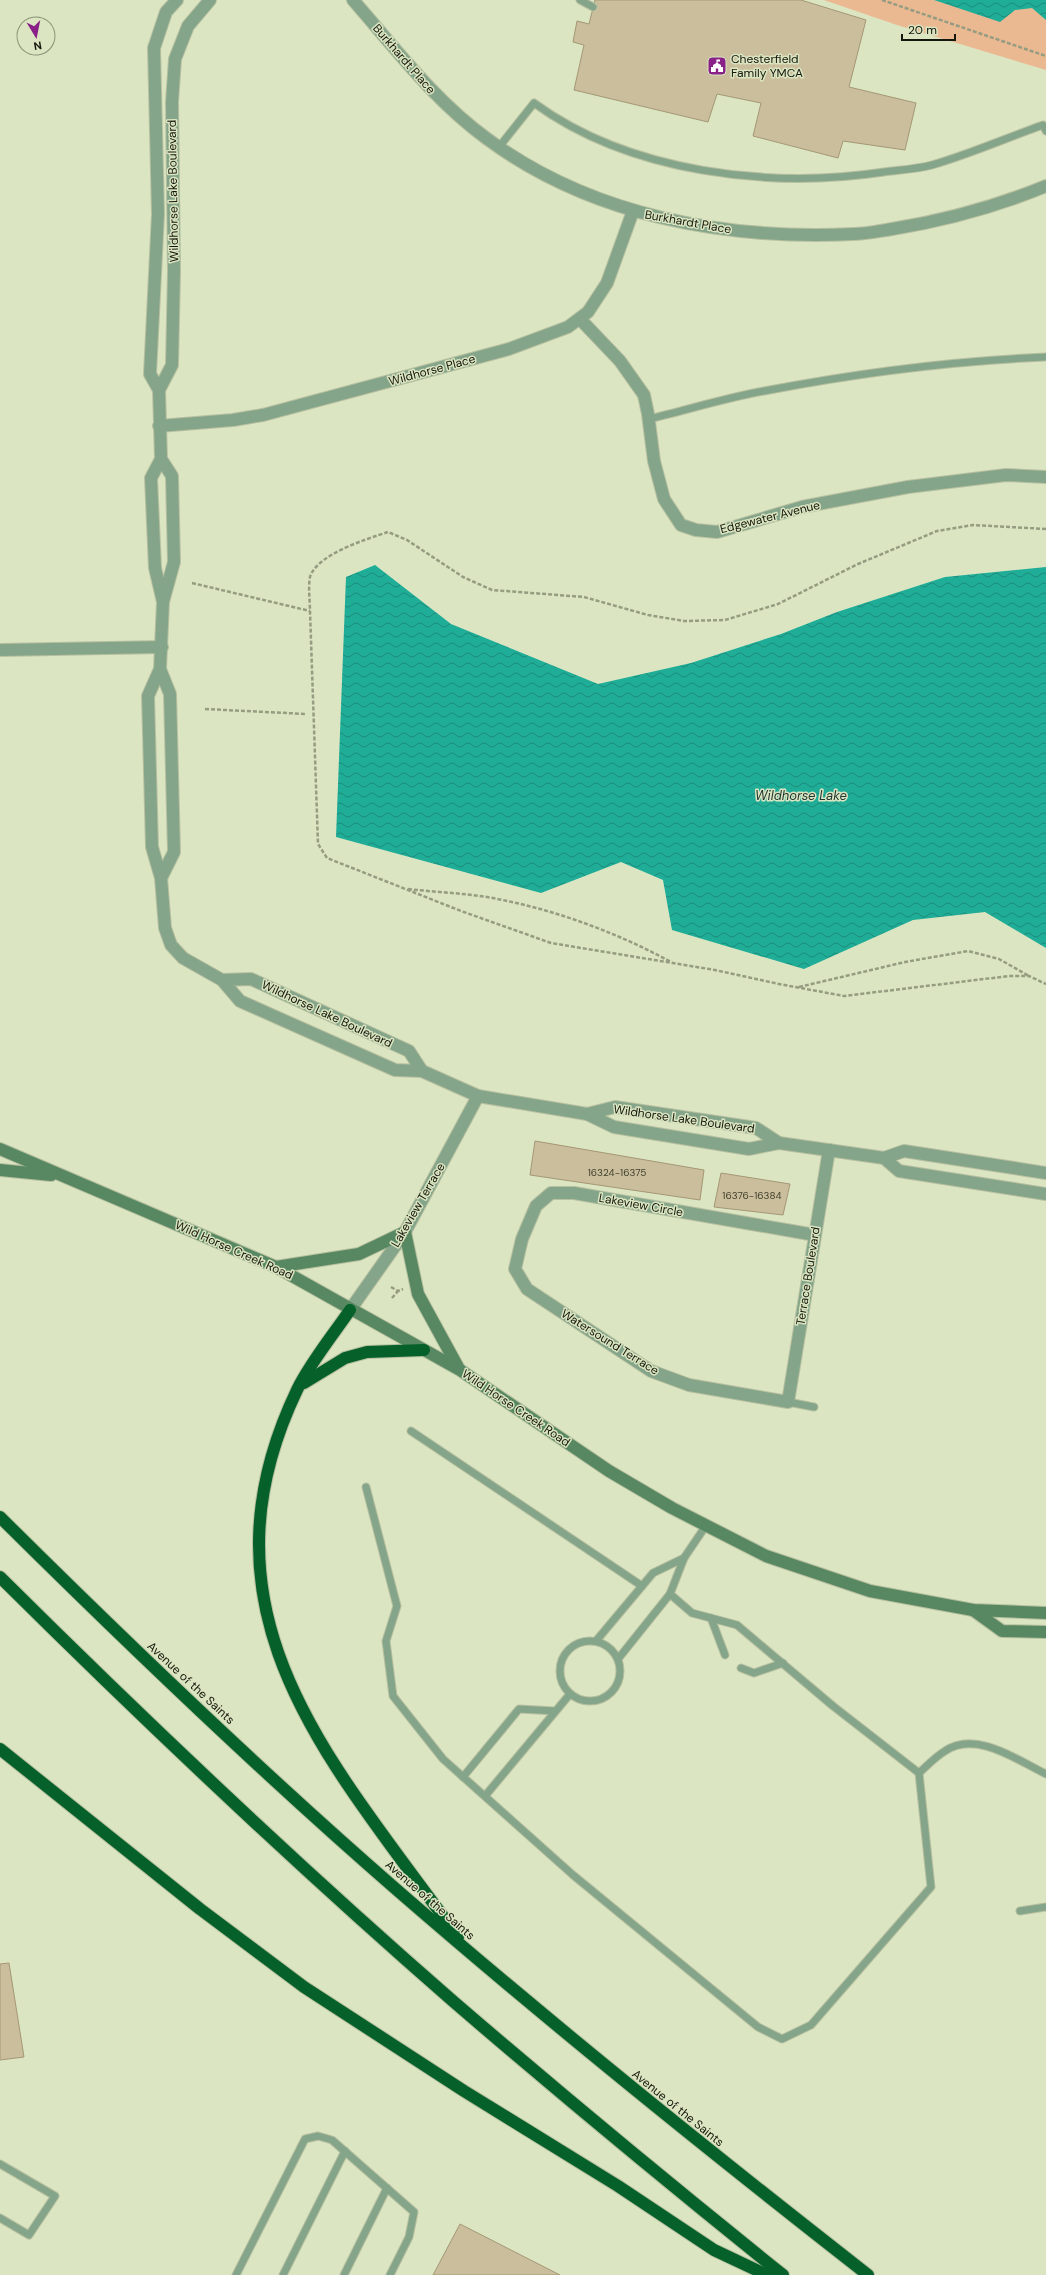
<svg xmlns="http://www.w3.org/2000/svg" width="1046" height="2275" font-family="'DM Sans',sans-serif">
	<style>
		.green { fill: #eab891 }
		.water { fill: url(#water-waves) }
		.building { fill: #cbbe9c; stroke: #a49776 }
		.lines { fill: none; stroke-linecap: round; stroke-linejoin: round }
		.lane-casing { stroke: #b7c0a0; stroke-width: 9 }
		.street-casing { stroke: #b7c0a0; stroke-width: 14 }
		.secondary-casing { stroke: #b7c0a0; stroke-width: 14 }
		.highway-casing { stroke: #b7c0a0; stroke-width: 14 }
		.path { stroke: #959c81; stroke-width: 2.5; stroke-dasharray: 4 2; stroke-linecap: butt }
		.lane { stroke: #85a58a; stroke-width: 7 }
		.street { stroke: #85a58a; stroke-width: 12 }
		.secondary { stroke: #578861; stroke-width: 12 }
		.highway { stroke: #056029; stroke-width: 12 }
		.labels { text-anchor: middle; stroke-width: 3; stroke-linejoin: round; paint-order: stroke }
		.number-label { font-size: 10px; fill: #42412f }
		.street-label { font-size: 12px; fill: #14170b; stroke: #dbe5c1 }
		.poi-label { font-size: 12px; fill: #14170b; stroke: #dbe5c1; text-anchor: start }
		.water-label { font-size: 13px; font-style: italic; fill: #1e342f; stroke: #dbe5c1 }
	</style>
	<defs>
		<pattern id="water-waves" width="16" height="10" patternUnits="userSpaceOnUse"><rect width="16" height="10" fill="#1fad98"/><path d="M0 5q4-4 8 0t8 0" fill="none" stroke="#1a8c7a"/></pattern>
	</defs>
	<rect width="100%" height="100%" fill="#dbe5c1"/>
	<path class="green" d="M824,0H1046V70L897,25Z"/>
	<g class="water">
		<path d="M934,0H1046V20L1032,8L1015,10L1000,22Z"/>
		<path d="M375,565L451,624L598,684L691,663L781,634L837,612L945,577L1046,567V948L985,912L913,920L804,969L672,930L663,880L621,862L541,893L336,837L346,577Z"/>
	</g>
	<g class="building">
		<path d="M595,0H801L866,20L849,87L916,103L905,150L843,141L838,158L753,136L761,103L717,94L708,122L574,90L584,45L573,42L577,21L589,24Z"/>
		<path d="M535,1141L704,1170L700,1200L530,1175Z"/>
		<path d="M721,1173L790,1184L783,1215L714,1207Z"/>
		<path d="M9,1963L24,2057L0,2060V1964Z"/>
		<path d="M460,2224L560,2275H433Z"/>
	</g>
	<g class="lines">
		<defs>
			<g id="lane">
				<path d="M580,0L593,7"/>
				<path d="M499,147L534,103C630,173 770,189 884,172C900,170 917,169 932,165C970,154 1006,138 1043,125L1046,131"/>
				<path d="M649,419C687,410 725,398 764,391C857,373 951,361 1046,357"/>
				<path d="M788,1402L814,1407"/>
				<path d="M411,1431L642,1586"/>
				<path d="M366,1487L397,1606L386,1641L393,1696L443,1759L573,1875L758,2027L782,2039L811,2025L931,1887L919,1773C927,1766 935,1757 945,1751C976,1730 1017,1760 1046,1774"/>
				<path d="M670,1594L692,1613L737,1625L833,1706L919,1773"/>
				<path d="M711,1618L725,1655"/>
				<circle cx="590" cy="1671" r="30"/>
				<path d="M596,1641L653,1573L684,1558"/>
				<path d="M618,1659L670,1594L684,1558L705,1527"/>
				<path d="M741,1668L754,1673L783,1663"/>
				<path d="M463,1777L519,1709L555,1711"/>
				<path d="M485,1796L570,1694"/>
				<path d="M1020,1911L1046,1907"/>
				<path d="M0,2164L55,2196L29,2235L0,2218"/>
				<path d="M236,2275L305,2139L318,2136L332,2140L414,2212L409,2237L390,2275"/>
				<path d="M283,2275L345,2151"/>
				<path d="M344,2275L387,2188"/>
			</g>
			<g id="street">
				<path d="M177,0L166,12L154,48L158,214L150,374L159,390L172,365L174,271L172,102L175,59L188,26L210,0"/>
				<path d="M353,0C395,48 434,100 486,138C591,216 725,240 853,234C866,234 879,231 892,229C947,220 995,207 1046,186"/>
				<path d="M580,319L620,361L644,395L648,414L654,461L664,499L681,525L696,530L717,532L802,507L908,487L1006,475L1046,477"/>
				<path d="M159,390L161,459L172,476L174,562L163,602L155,568L151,478L161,459"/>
				<path d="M159,426L233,420L263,415L509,349L568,327L588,312L607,283L633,211"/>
				<path d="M0,650L162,647"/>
				<path d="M160,669L170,694L174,852L161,878L152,847L148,696L160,669L163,602"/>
				<path d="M161,878L165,928L171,945L183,958L222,980L240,1001L395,1070L422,1071L409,1051L251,979L222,980"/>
				<path d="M422,1071L478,1096L587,1114L614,1127L749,1149L779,1143L756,1128L615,1107L587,1114"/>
				<path d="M779,1143L884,1158L904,1151L1046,1173"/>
				<path d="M884,1158L899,1171L1046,1194"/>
				<path d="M815,1235L574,1193H551L536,1206L522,1239L515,1269L527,1289L651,1371L689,1385L788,1402L829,1150"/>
				<path d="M350,1310L405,1232L478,1096"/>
			</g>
			<g id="secondary">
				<path d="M0,1149L276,1267L460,1370L609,1471L672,1508L766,1556L870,1591L973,1610L1046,1613"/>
				<path d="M0,1170L51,1175"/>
				<path d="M276,1267L359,1254L405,1232L418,1294L459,1369"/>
				<path d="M973,1610L1002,1631L1046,1632"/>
			</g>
			<g id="highway">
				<path d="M350,1310C333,1335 310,1363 297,1390C189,1616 333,1763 458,1937"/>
				<path d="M304,1383L345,1358L367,1352L424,1350"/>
				<path d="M0,1517C129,1645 260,1771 397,1890C550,2023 708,2150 868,2275"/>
				<path d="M0,1577C147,1723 298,1866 454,2002C562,2095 672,2186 783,2275"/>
				<path d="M0,1749L200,1909L304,1987L464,2091L618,2186L714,2250L767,2275"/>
			</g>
		</defs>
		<use href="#lane" class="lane-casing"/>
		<use href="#street" class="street-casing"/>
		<use href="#secondary" class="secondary-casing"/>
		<use href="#highway" class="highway-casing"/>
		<g class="path">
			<path d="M882,0L1046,56"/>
			<path d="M1046,529L973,525L937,531L858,564L778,604L725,620L684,621L648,615L584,597L492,590L463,577L407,540L388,532C367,539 317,554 310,577C308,587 310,601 310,611L318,844L327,858L461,911L551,943L715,970L779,984L844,996L1009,976H1029L1046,984"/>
			<path d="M192,583L310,611"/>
			<path d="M205,709L306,714"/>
			<path d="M408,889C434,892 461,893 487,897C550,908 614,931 671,962"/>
			<path d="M799,987L905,962L968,951L999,959L1029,976"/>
			<path d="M391,1287L398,1291L403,1289"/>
			<path d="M392,1298L398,1291"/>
		</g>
		<use href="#lane" class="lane"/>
		<use href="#street" class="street"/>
		<use href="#secondary" class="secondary"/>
		<use href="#highway" class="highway"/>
	</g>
	<defs>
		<symbol id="civic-square" viewBox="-11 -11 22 22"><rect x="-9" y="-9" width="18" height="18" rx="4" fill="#8a2188" stroke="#dbe5c1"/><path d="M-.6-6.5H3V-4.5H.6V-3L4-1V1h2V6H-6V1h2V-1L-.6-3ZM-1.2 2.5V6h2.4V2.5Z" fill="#fff"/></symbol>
	</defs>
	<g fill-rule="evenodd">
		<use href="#civic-square" x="706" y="55" width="22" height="22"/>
	</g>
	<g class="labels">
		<g class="number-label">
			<text x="617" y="1176">16324-16375</text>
			<text x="752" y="1199">16376-16384</text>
		</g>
		<g class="street-label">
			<text transform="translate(404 59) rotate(49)" y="4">Burkhardt Place</text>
			<text transform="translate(173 191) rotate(-91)" y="4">Wildhorse Lake Boulevard</text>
			<text transform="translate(688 222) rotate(10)" y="4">Burkhardt Place</text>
			<text transform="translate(432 370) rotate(-15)" y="4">Wildhorse Place</text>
			<text transform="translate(770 517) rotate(-14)" y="4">Edgewater Avenue</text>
			<text transform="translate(327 1014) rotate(25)" y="4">Wildhorse Lake Boulevard</text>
			<text transform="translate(684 1119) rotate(8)" y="4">Wildhorse Lake Boulevard</text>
			<text transform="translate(418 1205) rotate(-60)" y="4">Lakeview Terrace</text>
			<text transform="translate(641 1205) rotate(10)" y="4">Lakeview Circle</text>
			<text transform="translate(234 1250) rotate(24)" y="4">Wild Horse Creek Road</text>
			<text transform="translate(808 1276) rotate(-81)" y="4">Terrace Boulevard</text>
			<text transform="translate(610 1342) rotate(32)" y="4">Watersound Terrace</text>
			<text transform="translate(516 1408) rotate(34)" y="4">Wild Horse Creek Road</text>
			<text transform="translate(191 1683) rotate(43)" y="4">Avenue of the Saints</text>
			<text transform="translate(430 1900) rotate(41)" y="4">Avenue of the Saints</text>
			<text transform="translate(678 2108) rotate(39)" y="4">Avenue of the Saints</text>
		</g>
		<g class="poi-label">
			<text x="731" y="63">Chesterfield<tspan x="731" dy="14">Family YMCA</tspan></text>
		</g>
		<g class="water-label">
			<text x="801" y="800">Wildhorse Lake</text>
		</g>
	</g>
	<g transform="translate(36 36) rotate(170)"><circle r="19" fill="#dbe5c1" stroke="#8b9378"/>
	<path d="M0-3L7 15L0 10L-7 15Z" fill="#8a2188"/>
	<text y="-6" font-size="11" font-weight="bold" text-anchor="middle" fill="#14170b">N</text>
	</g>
	<path d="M902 34v6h53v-6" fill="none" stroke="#14170b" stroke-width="2"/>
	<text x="908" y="34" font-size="12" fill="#14170b" stroke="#dbe5c1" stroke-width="3" paint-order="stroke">20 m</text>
</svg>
